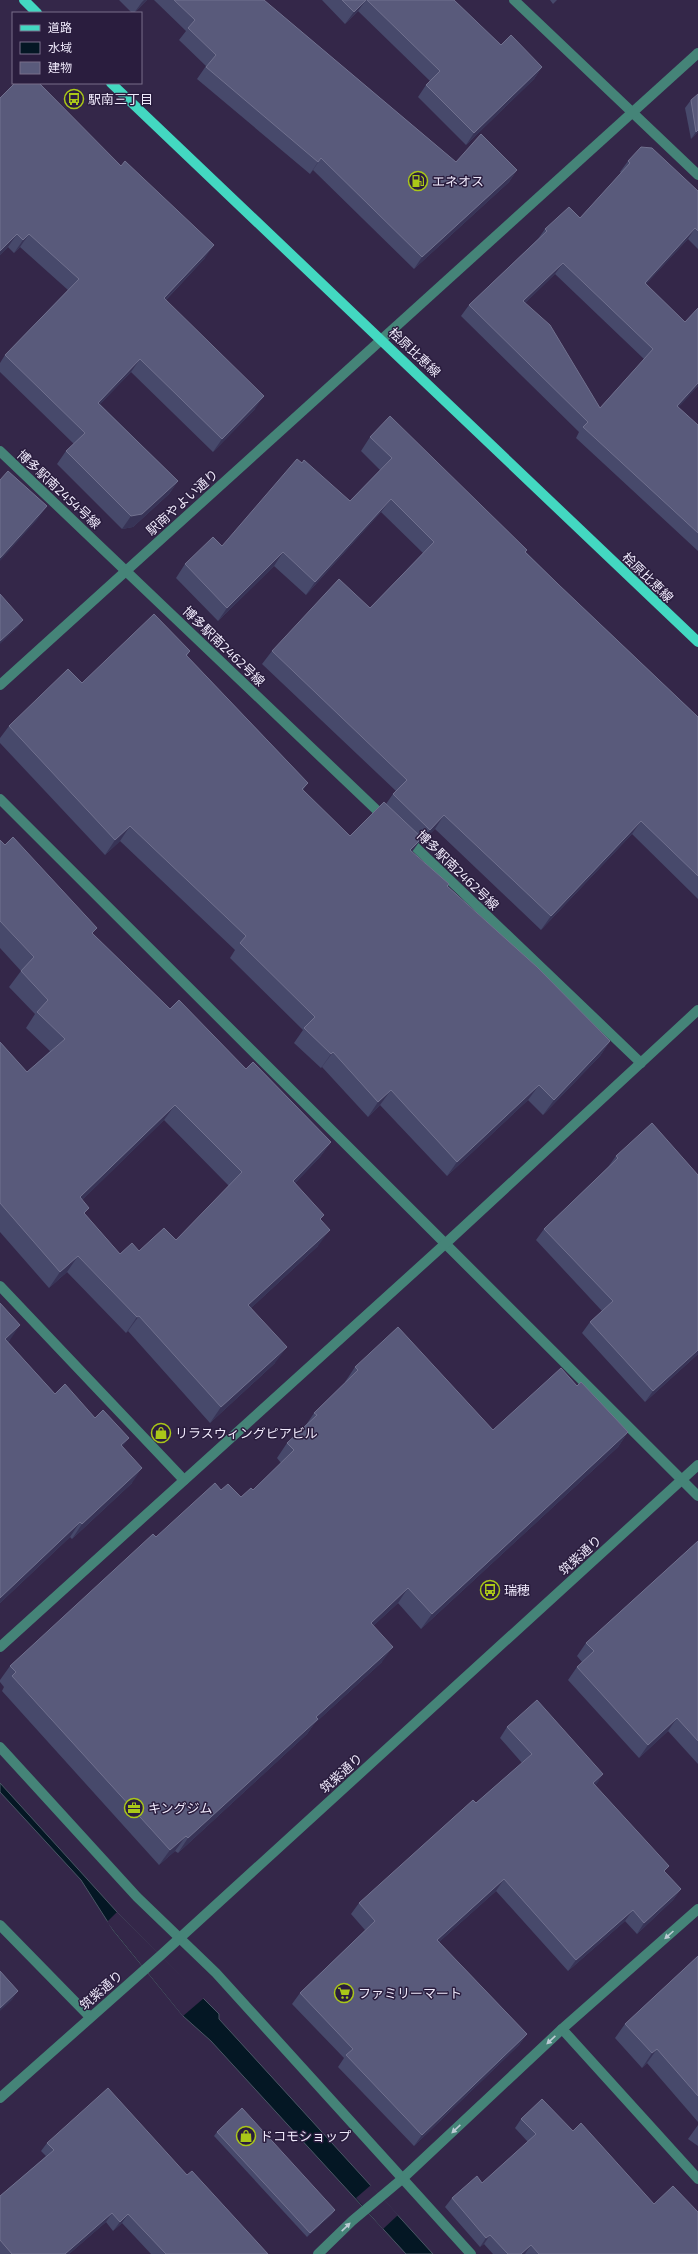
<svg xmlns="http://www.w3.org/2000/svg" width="698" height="2254" font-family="'Exo 2','Noto Sans JP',sans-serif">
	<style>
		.water { fill: #041724; stroke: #4b5665 }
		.pier { fill: #342749 }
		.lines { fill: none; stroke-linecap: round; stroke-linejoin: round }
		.minor { stroke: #458478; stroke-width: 10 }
		.major { stroke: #43d8c1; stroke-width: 10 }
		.wall { fill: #47496b; fill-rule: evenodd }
		.shaded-wall { fill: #383457 }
		.building { fill: #595a7b; stroke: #71718f; fill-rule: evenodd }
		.oneway { fill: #bdcbd4 }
		.labels { text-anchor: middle; stroke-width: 3; stroke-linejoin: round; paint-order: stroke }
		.poi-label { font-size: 13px; fill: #f0eafc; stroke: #2a1d3e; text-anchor: start }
		.street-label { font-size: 13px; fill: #f0eafc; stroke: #2a1d3e }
	</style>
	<rect width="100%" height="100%" fill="#342749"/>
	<path class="water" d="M0,1783L117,1912L219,2014V2019L433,2254H406L211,2041L183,2016L113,1930L81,1880L0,1792Z"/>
	<g class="pier">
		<path d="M117,1912L204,1998L183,2016L107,1922Z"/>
		<path d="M371,2185L398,2215L383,2229L356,2198Z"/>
	</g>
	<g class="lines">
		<g class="minor">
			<path d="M514,0L698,175"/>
			<path d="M0,451L386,819"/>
			<path d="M0,685L698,53"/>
			<path d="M0,799L698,1496"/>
			<path d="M405,837L641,1063"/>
			<path d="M0,1286L184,1480"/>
			<path d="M0,1647L445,1244L698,1010"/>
			<path d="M0,1747L137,1897L216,1973L471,2254"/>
			<path d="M0,1925L90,2017"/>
			<path d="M562,2029L698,2179"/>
			<path d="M0,2098L160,1956L698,1465"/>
			<path d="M318,2254L352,2221L402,2179L562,2029L698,1909"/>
		</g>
		<g class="major">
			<path d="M24,0L37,13"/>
			<path d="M111,83L698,642"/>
		</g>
	</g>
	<g class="wall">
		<path d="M119,0H147L134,13H132Z"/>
		<path d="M154,0H264L456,162L517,170L509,182L414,269L313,170L310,174L197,79L206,66L179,40L186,31Z"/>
		<path d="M322,0H454L501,45L542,67L534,79L466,145L418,97L426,85L430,81L358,11L345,24Z"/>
		<path d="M550,0H557L553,4Z"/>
		<path d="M0,98L205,258L166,300L255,409L213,452L131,372L100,404L178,481L169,494L133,527L122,529L57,464L66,451L74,444L0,372V363L5,355L68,290L20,247L14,253L8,247L0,255Z"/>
		<path d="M691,100L698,132L691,139L685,108Z"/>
		<path d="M628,161L698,191V249L688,239L646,284L685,322L698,308V386L678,407L698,425V551L576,438L579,432L461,316L469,305L538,239L545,229L580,218L621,173L620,172ZM555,274L644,359L600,408L525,303Z"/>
		<path d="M370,437L526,552L558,584L698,717V899L632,834L541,930L435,829L420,843L419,842L412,852L610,1041L600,1056L543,1115L528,1100L447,1176L380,1105L368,1117L322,1067L321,1068L294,1043L303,1030L230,958L235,950L120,841L105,855L0,743V738L9,726L82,683L190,651L187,656L308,783L303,790L350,836L386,804L393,794L396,791L262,664L272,651L370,608L423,553L381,512L306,595L274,566L218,621L176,578L185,564L222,546L302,463L350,501L380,470L361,451Z"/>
		<path d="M0,840L93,934L170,1009L246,1069L331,1142L320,1157L295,1183L320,1220L318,1246L251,1308L275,1363L210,1423L128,1331L126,1333L67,1272L49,1288L0,1232V1042L27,1072L50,1051L26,1028L35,1014L9,987L21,971L0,948ZM164,1120L229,1186L176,1240L139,1251L120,1254L85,1214L82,1200Z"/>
		<path d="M616,1156L698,1175V1354L645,1402L582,1333L590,1322L602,1311L536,1240L544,1229L608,1167Z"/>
		<path d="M0,1303L10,1340L8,1342L55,1394L95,1418L123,1447L132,1483L72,1539L70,1537L0,1603Z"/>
		<path d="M355,1367L493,1430L577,1386L628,1432L618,1447L421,1629L398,1603L373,1626L382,1662L314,1724L307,1734L178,1853L175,1851L159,1865L2,1691L4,1687L0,1682V1680L10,1666L156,1537L221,1490L241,1497L253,1490L281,1463L277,1458L287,1443L304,1428L314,1413L346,1382H345Z"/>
		<path d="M698,1541V1764L668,1731L639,1758L568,1680L577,1667L582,1662L577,1656L586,1643Z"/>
		<path d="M507,1727L595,1785L665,1872L681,1889L673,1900L637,1934L625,1921L568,1971L496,1891L439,1942L527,2034L519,2045L414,2146L338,2067L344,2058L292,2004L300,1993L365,1930L351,1914L359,1903L476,1803L522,1763L500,1738Z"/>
		<path d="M698,1956V2122L647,2063L642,2068L615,2038L625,2024Z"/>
		<path d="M521,2119L573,2131L698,2254H493L484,2244L480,2247L445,2207L452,2198L482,2183L528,2142L515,2128Z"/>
		<path d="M698,2125V2146L688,2139Z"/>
		<path d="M217,2132L335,2210L332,2214L307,2237L214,2136Z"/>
		<path d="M47,2143L187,2175L268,2254H151L122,2223L113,2231L106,2222L69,2254H0V2196L46,2156L41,2151Z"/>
	</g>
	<g class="shaded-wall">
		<path d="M144,0H147L134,13L142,2Z"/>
		<path d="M366,0L358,11L345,24L354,12Z"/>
		<path d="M542,67L534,79L466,145L474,133Z"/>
		<path d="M698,130V132L691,139L696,132Z"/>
		<path d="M321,158L313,170L310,174L318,162Z"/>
		<path d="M517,170L509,182L414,269L422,257Z"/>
		<path d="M695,228L688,239L637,294L645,283Z"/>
		<path d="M17,234L8,247L0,255V251Z"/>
		<path d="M29,234L20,247L14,253L23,240Z"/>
		<path d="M214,245L205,258L155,311L164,298Z"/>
		<path d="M563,263L555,274L516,312L523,301Z"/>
		<path d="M140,359L131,372L89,416L98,403Z"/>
		<path d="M698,383V386L670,417L677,406Z"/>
		<path d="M264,396L255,409L213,452L222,439Z"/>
		<path d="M178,481L169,494L133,527L122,529L131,516Z"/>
		<path d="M391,499L381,512L306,595L315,582Z"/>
		<path d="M47,506L37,520L0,561V558Z"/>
		<path d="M283,552L274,566L218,621L227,608Z"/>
		<path d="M23,620L18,627L0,644V641Z"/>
		<path d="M444,815L435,829L420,843L430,830Z"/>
		<path d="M641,821L632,834L541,930L551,916Z"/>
		<path d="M130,826L120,841L105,855L115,840Z"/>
		<path d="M422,838L411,853L410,850Z"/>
		<path d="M610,1041L600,1056L543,1115L554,1100Z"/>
		<path d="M333,1052L322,1067L321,1068L331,1054Z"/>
		<path d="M539,1085L528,1100L447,1176L457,1162Z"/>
		<path d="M391,1090L380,1105L368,1117L378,1102Z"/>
		<path d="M175,1105L164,1120L69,1213L80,1197Z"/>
		<path d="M331,1142L320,1157L282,1197L293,1181Z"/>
		<path d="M330,1230L318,1246L237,1321L248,1305Z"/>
		<path d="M78,1256L67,1272L49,1288L60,1272Z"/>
		<path d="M139,1316L128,1331L126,1333L137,1317Z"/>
		<path d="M20,1325L10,1340L0,1349L5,1339Z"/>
		<path d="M287,1347L275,1363L210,1423L221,1407Z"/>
		<path d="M698,1350V1354L645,1402L653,1391Z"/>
		<path d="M628,1432L618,1447L421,1629L432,1614Z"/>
		<path d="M129,1438L118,1453L121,1445Z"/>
		<path d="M142,1468L132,1483L72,1539L82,1524Z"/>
		<path d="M80,1522L70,1537L0,1603V1598Z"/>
		<path d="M408,1588L398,1603L360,1638L371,1623Z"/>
		<path d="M393,1647L382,1662L314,1724L307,1734L178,1853L188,1838L316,1717Z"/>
		<path d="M677,1718L668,1731L639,1758L648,1745Z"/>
		<path d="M603,1774L596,1785L593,1783Z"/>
		<path d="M186,1836L175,1851L159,1865L170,1850Z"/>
		<path d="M504,1879L496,1891L429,1951L437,1940Z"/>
		<path d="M681,1889L673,1900L637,1934L644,1923Z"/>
		<path d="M633,1910L625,1921L568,1971L576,1960Z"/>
		<path d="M18,1991L12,2000L0,2011V2008Z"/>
		<path d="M527,2034L519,2045L414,2146L422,2135Z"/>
		<path d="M657,2049L647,2063L642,2068L652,2053Z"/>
		<path d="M335,2210L332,2214L307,2237L310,2233Z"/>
		<path d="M112,2213L106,2222L69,2254H65Z"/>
		<path d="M128,2214L122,2223L113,2231L120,2222Z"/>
		<path d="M490,2235L484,2244L480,2247L486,2238Z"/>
		<path d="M531,2245L525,2254H521Z"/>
	</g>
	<g class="building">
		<path d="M174,0H264L456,162L481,134L517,170L422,257L321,158L318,162L206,67L216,55L188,28L195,20Z"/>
		<path d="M342,0H366L354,12Z"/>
		<path d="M367,0H454L501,45L511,35L542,67L474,133L426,85L440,71Z"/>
		<path d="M15,83H39L121,166L125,161L214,245L164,298L264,396L222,439L140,359L98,403L178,481L142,514L131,516L66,451L85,433L5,355L79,279L29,234L23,240L17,234L0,251V98Z"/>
		<path d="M698,94V130L696,132L691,100Z"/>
		<path d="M641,147L652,148L698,191V231L695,228L645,283L685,322L698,308V383L677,406L698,425V533L583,427L588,422L469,305L547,231L545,229L569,207L580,218L630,163L628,161ZM563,263L653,349L600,408L550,325L523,301Z"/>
		<path d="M390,416L527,550L525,552L558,584L698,717V876L641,821L551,916L444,815L430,830L393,794L407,780L272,651L339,579L370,608L434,542L391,499L315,582L283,552L227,608L185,564L213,537L222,546L297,459L302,463L304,460L350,501L392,458L370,437Z"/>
		<path d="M8,471L47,506L0,558V480Z"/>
		<path d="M0,594L23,620L0,641Z"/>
		<path d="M154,614L190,651L186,655L308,783L302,789L350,836L384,802L422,838L410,850L449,884L447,886L537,967L610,1041L554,1100L539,1085L457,1162L391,1090L378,1102L333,1052L331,1054L304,1028L315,1017L240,943L246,936L130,826L115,840L9,726L68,669L82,683Z"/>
		<path d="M13,837L97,928L92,933L170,1009L179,1000L246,1069L253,1062L331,1142L293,1181L324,1215L320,1219L330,1230L248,1305L287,1347L221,1407L139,1316L137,1317L78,1256L60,1272L0,1203V1042L27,1072L65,1039L37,1012L48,1000L21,971L34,957L0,921V840L5,845ZM175,1105L242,1172L176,1240L164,1228L139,1251L132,1243L120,1254L84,1213L89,1208L80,1197Z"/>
		<path d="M652,1123L698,1175V1350L653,1391L590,1322L613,1301L544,1229L618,1158L616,1156Z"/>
		<path d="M0,1303L20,1325L5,1339L55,1394L65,1384L95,1418L103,1410L129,1438L121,1445L142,1468L82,1524L80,1522L0,1598Z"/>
		<path d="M398,1327L493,1430L561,1368L577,1386L581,1382L628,1432L432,1614L408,1588L371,1623L393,1647L316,1717L318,1719L188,1838L186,1836L170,1850L12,1676L16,1672L10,1666L153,1534L156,1537L215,1483L221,1490L228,1484L241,1497L251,1488L253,1490L294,1450L287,1443L317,1415L314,1413L358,1370L355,1367Z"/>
		<path d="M698,1541V1741L677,1718L648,1745L577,1667L594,1651L586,1643Z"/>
		<path d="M537,1700L603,1774L593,1783L669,1866L664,1871L681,1889L644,1923L633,1910L576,1960L504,1879L437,1940L527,2034L422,2135L346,2055L353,2049L300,1993L375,1921L359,1903L473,1800L476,1803L532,1754L507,1727Z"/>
		<path d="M698,1956V2096L657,2049L652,2053L625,2024Z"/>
		<path d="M0,1971L18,1991L0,2008Z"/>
		<path d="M108,2088L187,2175L192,2171L268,2254H166L128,2214L120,2222L112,2213L65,2254H12L0,2240V2196L54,2150L47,2143Z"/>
		<path d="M542,2099L573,2131L581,2123L654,2204L673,2186L698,2212V2254H539L531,2245L521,2254H508L490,2235L486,2238L452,2198L477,2176L482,2183L536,2134L521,2119Z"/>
		<path d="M242,2108L335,2210L310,2233L217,2132Z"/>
	</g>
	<defs><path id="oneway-solid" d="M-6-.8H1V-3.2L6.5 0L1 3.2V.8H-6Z"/></defs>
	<g class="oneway">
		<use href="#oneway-solid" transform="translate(669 1935) rotate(138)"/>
		<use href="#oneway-solid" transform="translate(551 2040) rotate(137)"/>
		<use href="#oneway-solid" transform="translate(456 2129) rotate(137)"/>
		<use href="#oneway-solid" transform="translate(346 2227) rotate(-44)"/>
	</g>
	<defs>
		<symbol id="bus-ring" viewBox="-11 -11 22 22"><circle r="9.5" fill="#2a1d3e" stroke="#aac718" stroke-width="1.5"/><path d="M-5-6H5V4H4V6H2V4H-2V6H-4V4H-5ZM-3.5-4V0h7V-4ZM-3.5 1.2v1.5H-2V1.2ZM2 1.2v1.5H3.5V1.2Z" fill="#aac718"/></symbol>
		<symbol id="fuel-ring" viewBox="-11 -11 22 22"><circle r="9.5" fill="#2a1d3e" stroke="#aac718" stroke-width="1.5"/><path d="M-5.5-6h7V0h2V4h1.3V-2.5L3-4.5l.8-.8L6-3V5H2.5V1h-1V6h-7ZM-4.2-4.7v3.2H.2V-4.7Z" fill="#aac718"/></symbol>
		<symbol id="shop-ring" viewBox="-11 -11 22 22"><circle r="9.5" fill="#2a1d3e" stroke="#aac718" stroke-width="1.5"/><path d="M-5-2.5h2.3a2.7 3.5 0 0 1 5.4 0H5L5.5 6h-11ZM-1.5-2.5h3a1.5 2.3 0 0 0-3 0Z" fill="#aac718"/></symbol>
		<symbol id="office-ring" viewBox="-11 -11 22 22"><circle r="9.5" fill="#2a1d3e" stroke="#aac718" stroke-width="1.5"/><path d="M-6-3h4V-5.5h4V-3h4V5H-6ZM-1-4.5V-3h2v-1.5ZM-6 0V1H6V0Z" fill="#aac718"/></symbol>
		<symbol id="supermarket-ring" viewBox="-11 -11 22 22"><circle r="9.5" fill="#2a1d3e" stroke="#aac718" stroke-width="1.5"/><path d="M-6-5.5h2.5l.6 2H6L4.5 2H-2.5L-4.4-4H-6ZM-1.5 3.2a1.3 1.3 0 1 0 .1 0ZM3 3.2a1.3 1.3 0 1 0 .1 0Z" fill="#aac718"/></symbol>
	</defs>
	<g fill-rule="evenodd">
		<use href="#bus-ring" x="63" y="88" width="22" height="22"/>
		<use href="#fuel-ring" x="407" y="170" width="22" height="22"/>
		<use href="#shop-ring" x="150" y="1422" width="22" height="22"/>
		<use href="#bus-ring" x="479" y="1579" width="22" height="22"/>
		<use href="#office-ring" x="123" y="1797" width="22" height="22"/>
		<use href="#supermarket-ring" x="333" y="1982" width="22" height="22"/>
		<use href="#shop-ring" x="235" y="2125" width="22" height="22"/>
	</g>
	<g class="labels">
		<g class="poi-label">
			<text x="88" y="104">駅南三丁目</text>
			<text x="432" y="186">エネオス</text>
			<text x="175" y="1438">リラスウィングピアビル</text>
			<text x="504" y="1595">瑞穂</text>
			<text x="148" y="1813">キングジム</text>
			<text x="358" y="1998">ファミリーマート</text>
			<text x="260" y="2141">ドコモショップ</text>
		</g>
		<g class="street-label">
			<text transform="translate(415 352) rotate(43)" y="5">桧原比恵線</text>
			<text transform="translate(59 489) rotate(43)" y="5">博多駅南2454号線</text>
			<text transform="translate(182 502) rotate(-42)" y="5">駅南やよい通り</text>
			<text transform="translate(648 577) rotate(44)" y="5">桧原比恵線</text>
			<text transform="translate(224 646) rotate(44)" y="5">博多駅南2462号線</text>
			<text transform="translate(458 870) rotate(44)" y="5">博多駅南2462号線</text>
			<text transform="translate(580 1555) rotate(-42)" y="5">筑紫通り</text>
			<text transform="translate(341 1773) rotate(-42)" y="5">筑紫通り</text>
			<text transform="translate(101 1990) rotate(-41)" y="5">筑紫通り</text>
		</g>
	</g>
	<rect x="12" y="12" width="130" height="72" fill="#2a1d3e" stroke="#796f8a"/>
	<rect x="20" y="25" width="20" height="6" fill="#43d8c1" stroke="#796f8a"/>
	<text x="48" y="32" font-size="12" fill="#f0eafc">道路</text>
	<rect x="20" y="42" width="20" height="12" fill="#041724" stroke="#796f8a"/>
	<text x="48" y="52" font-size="12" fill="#f0eafc">水域</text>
	<rect x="20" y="62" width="20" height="12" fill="#595a7b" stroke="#796f8a"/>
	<text x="48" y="72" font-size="12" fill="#f0eafc">建物</text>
</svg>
